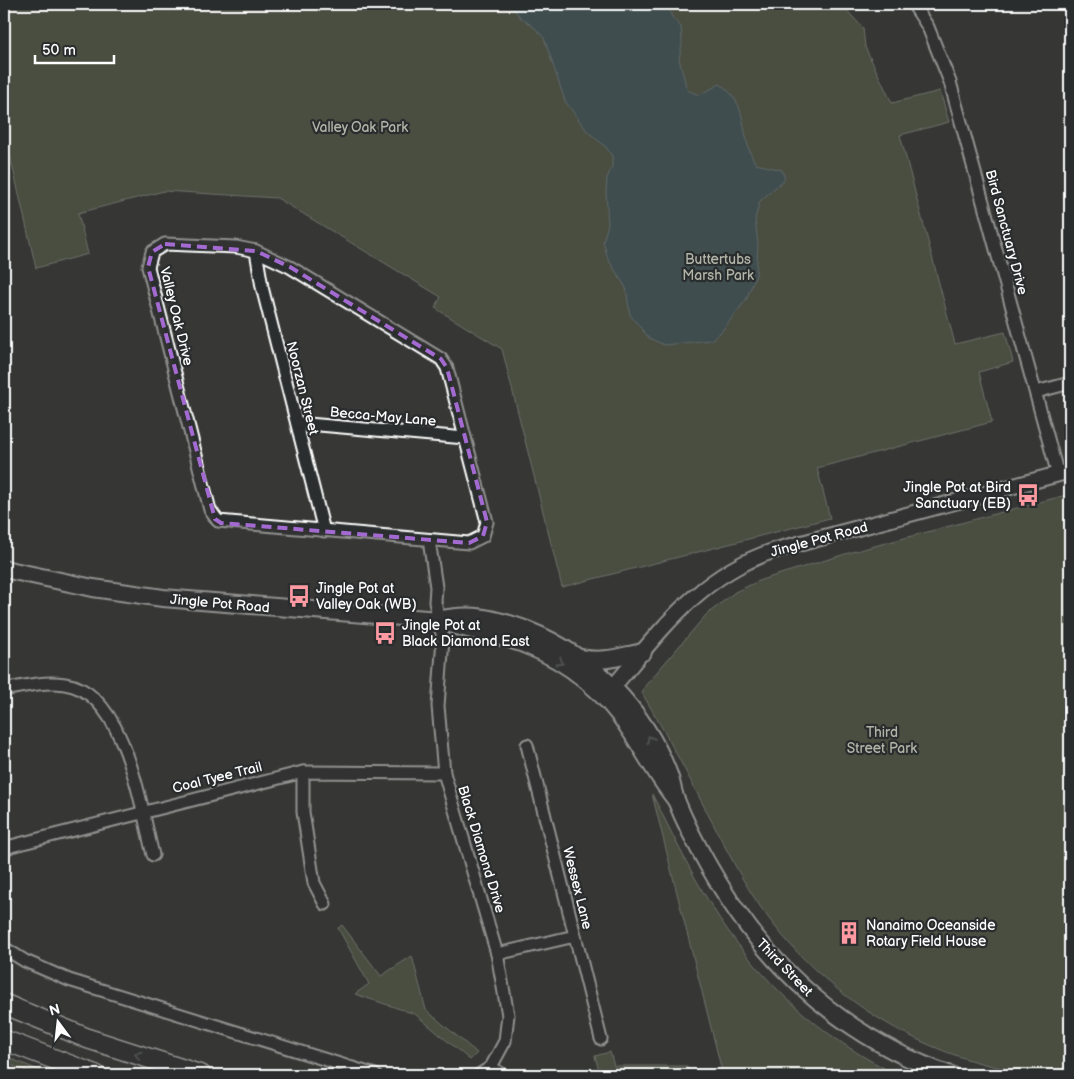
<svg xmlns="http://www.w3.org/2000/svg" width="1074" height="1079" font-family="'Balsamiq Sans',sans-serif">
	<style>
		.green { fill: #616b51; stroke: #b0b5a8 }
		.water { fill: #4b676e; stroke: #93a4a8 }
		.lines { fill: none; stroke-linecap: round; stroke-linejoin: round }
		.minor-casing { stroke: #fff; stroke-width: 15 }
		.tertiary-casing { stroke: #fff; stroke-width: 18 }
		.secondary-casing { stroke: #fff; stroke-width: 20 }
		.trunk-casing { stroke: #fff; stroke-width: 22 }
		.minor { stroke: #2a2d2e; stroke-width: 11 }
		.tertiary { stroke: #2a2d2e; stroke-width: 14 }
		.secondary { stroke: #2a2d2e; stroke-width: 16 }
		.trunk { stroke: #2a2d2e; stroke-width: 19 }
		.oneway { stroke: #6a6c6d }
		.marked { fill: none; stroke: #a36bd2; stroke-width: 4; stroke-dasharray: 10 6; stroke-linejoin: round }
		.labels { text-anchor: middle; stroke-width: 4.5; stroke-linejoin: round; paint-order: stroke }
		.park-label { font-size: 14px; fill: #b0b5a8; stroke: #2a2d2e }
		.street-label { font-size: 14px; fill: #fff; stroke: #2a2d2e }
		.poi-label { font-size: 14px; fill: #fff; stroke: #2a2d2e; text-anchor: start }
	</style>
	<rect width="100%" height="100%" fill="#373735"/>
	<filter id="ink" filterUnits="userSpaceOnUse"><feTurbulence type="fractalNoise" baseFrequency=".02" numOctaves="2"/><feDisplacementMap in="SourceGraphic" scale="10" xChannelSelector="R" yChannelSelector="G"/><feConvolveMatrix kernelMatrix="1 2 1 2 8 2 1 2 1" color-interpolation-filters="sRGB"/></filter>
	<g filter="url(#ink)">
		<g class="green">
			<path d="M4,4H841L863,28L865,47L892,103L940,91L949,122L900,135L955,344L1005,332L1013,362L979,372L992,422L817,468L830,518L562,587L502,349L435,308L441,297L277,198L164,191L78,213L88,254L36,268L9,151L4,148Z"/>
			<path d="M1070,494V1075C950,1076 830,1006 762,909C742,881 727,850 711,820C689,777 667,735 642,693L645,686L706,615L735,592L761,580L852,552Z"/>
			<path d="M652,794C671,831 689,870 711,905C756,978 820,1038 898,1075H723Z"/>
			<path d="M342,925L381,976L412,956L426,1010L477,1053L470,1060L415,1014L355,994L369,984L338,928Z"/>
			<path d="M610,1052L614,1066H687L690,1075H600L595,1056Z"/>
			<path d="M4,1056L51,1075C34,1075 20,1069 4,1062Z"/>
		</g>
		<path class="water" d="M510,4H667L672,17L681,27L682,44L679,59L687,90L699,95L720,84C752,106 738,137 756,164L782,170L785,179L760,201L755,219L758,244L756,275L746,300L721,332L711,340L664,345L649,338L630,315L626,288L608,259L603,242L608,224L606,192L607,178L612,167V156L606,147L587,131L565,101L544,38L536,29L520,17Z"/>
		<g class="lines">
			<defs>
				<g id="minor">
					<path d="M913,4L928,27L950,82L1058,475"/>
					<path d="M165,244L236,247L256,251L290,267L441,359L447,368L487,522L483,536L469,543L218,521L210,510L148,267L152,252Z"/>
					<path d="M256,251L262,287L324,531"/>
					<path d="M1036,392L1070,383"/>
					<path d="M297,423L465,438"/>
					<path d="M429,540L436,587L435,602L443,639L438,706L444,773L497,954L508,1015L505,1041L491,1067L479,1075"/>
					<path d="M4,690C24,686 44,681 65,684C125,692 141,808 153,855"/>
					<path d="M527,745L601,1039"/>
					<path d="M303,772V812L314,883L325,904"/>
					<path d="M4,850L11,846L303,772L444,773"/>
					<path d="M4,948L25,961L69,980L375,1075"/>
					<path d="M497,954L575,936"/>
					<path d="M491,1067L503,1075"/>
				</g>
				<path id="tertiary" d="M606,695C658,635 697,575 776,550L1070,471"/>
				<g id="secondary">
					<path d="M4,569L93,588L163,598L439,620C467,632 498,633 526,645C569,662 605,692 630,730C646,754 658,778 676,800"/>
					<path d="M439,620C471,612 497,619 527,630C591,655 645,710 669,775C672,783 673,792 676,800C692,840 723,894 749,928C800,996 871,1048 951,1075"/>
					<path d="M581,658C604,663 621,656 643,652"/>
				</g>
				<g id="trunk">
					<path d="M4,1004L89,1039L201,1075"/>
					<path d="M4,1040L96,1075"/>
				</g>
			</defs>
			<use href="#minor" class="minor-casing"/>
			<use href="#tertiary" class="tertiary-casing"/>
			<use href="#secondary" class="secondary-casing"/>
			<use href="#trunk" class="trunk-casing"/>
			<use href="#minor" class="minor"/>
			<use href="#tertiary" class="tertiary"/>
			<use href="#secondary" class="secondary"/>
			<use href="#trunk" class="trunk"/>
		</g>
		<defs><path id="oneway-chevron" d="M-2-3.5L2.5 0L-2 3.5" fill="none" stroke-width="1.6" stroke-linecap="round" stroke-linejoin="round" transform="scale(1.25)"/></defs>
		<g class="oneway">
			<use href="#oneway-chevron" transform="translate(560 662) rotate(32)"/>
			<use href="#oneway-chevron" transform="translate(650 739) rotate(-120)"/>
			<use href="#oneway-chevron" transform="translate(138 1055) rotate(-162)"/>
		</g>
	</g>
	<path d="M0 0H1074V1079H0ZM165,244L256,251L290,267L441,359L447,368L487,522L483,536L469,543L221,523L215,519L148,267L152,252Z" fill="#373735" fill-opacity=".55" fill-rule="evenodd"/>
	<path class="marked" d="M165,244L256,251L290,267L441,359L447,368L487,522L483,536L469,543L221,523L215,519L148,267L152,252Z"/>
	<defs>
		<symbol id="bus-bare" viewBox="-9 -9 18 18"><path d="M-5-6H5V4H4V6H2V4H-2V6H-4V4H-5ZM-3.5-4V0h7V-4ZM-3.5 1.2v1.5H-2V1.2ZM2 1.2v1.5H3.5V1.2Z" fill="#ff9aa2" stroke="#2a2d2e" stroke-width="2.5" paint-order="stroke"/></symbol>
		<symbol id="building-bare" viewBox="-9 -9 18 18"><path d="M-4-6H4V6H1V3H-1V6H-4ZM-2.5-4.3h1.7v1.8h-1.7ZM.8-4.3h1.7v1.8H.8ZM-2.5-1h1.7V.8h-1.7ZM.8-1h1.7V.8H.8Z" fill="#ff9aa2" stroke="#2a2d2e" stroke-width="2.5" paint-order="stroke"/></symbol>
	</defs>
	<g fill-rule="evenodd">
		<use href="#bus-bare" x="1012" y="479" width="32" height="32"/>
		<use href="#bus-bare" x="283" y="580" width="32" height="32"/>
		<use href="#bus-bare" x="369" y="617" width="32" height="32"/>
		<use href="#building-bare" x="833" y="917" width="32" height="32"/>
	</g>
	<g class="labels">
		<g class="park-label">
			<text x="360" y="132">Valley Oak Park</text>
			<text x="718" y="264">Buttertubs<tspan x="718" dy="16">Marsh Park</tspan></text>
			<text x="882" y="737">Third<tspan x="882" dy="16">Street Park</tspan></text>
		</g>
		<g class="street-label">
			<text transform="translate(1007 232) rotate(75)" y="5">Bird Sanctuary Drive</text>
			<text transform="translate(177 316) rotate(76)" y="5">Valley Oak Drive</text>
			<text transform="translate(303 388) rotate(76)" y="5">Noorzan Street</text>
			<text transform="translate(383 416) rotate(5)" y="5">Becca-May Lane</text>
			<text transform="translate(819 539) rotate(-15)" y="5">Jingle Pot Road</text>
			<text transform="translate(220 603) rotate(5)" y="5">Jingle Pot Road</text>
			<text transform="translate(217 777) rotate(-14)" y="5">Coal Tyee Trail</text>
			<text transform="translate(482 849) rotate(73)" y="5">Black Diamond Drive</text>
			<text transform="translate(578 888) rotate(76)" y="5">Wessex Lane</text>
			<text transform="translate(785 967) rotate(46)" y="5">Third Street</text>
		</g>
		<g class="poi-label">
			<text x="1011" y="492" text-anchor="end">Jingle Pot at Bird<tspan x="1011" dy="16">Sanctuary (EB)</tspan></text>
			<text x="316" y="593">Jingle Pot at<tspan x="316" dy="16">Valley Oak (WB)</tspan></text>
			<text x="402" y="630">Jingle Pot at<tspan x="402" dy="16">Black Diamond East</tspan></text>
			<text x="866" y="930">Nanaimo Oceanside<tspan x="866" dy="16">Rotary Field House</tspan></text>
		</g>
	</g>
	<rect width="1074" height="1079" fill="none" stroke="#2a2d2e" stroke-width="20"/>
	<rect x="10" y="10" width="1054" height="1059" fill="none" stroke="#fff" stroke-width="2" filter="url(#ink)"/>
	<g transform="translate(58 1022) rotate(345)" stroke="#2a2d2e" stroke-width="4" paint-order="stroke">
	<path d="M0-4L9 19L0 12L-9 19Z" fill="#ffffff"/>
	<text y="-8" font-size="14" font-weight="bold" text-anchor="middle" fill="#ffffff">N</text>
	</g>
	<path d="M35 55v8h79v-8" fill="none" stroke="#ffffff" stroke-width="2.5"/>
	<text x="42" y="55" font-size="15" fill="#ffffff" stroke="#2a2d2e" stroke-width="4" paint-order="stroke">50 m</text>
</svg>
